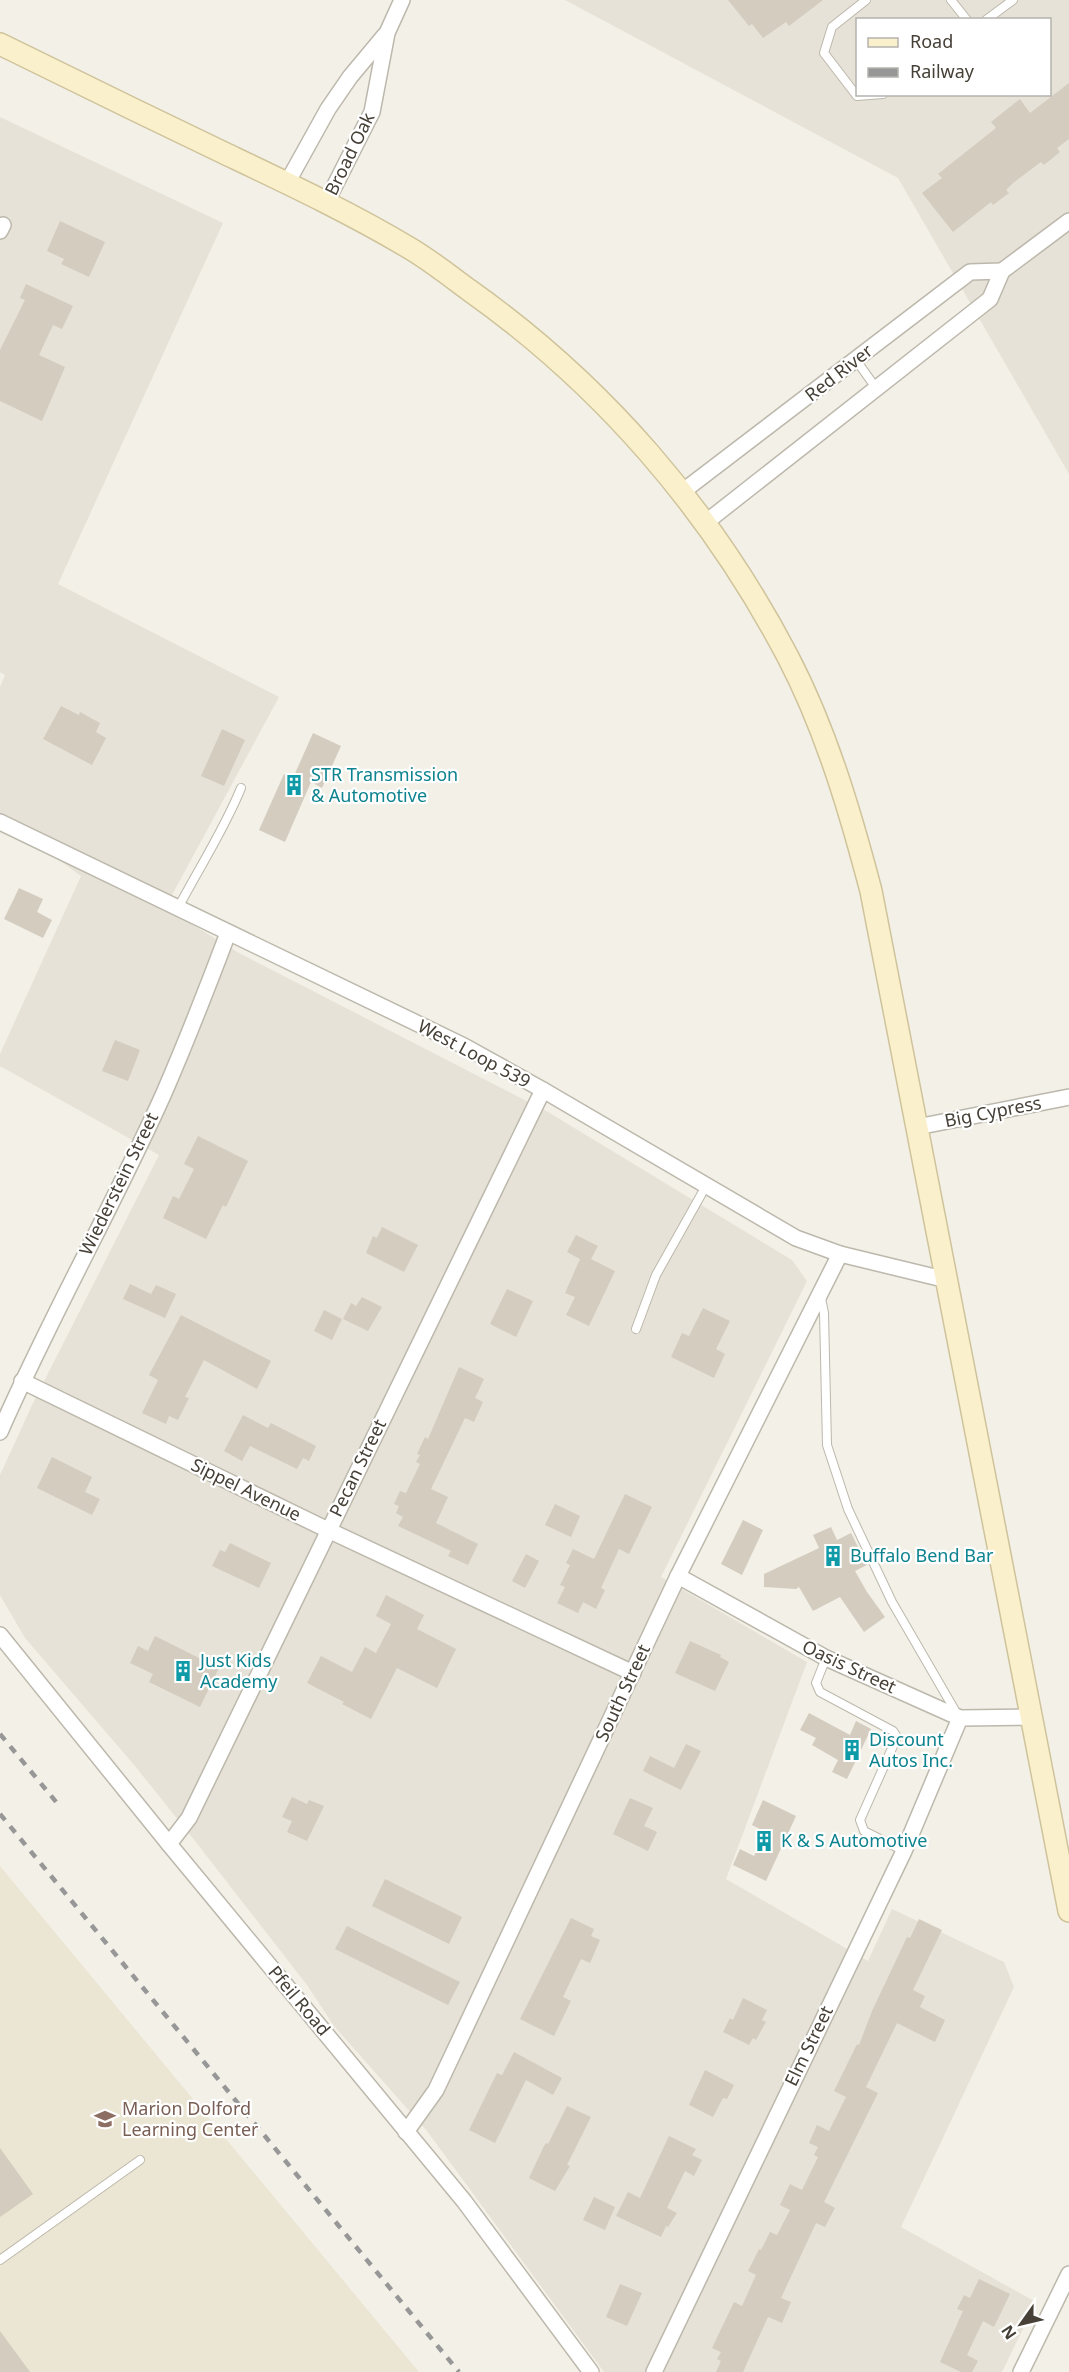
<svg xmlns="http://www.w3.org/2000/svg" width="1069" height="2372" font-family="'Noto Sans',sans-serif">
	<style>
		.residential { fill: #e6e2d7; fill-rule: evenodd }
		.education { fill: #ebe5d3 }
		.building { fill: #d3ccbf }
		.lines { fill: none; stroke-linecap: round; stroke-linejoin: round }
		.lane-casing { stroke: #bdb8ac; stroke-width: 10 }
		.street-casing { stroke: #bdb8ac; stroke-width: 18 }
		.secondary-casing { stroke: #cfc39b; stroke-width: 24 }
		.lane { stroke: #fff; stroke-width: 8 }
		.street { stroke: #fff; stroke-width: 15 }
		.secondary { stroke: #faf0cb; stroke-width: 21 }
		.rail { stroke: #979797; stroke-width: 4.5; stroke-dasharray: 8 8; stroke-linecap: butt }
		.labels { text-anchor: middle; stroke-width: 4.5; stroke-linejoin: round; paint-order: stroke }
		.street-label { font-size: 18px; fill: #464037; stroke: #fff }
		.culture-label { font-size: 18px; fill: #0d838f; stroke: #fff; text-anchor: start }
		.education-label { font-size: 18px; fill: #785e54; stroke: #fff; text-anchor: start }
	</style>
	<rect width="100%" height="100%" fill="#f3f0e8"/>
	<g class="residential">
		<path d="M565,0H1069V474L898,178ZM858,20H1050V94H858Z"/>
		<path d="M0,117L223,223L58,584L279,697L165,908L239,953L548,1112L792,1260L807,1281L661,1577L807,1662L726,1879L868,1961L892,1909L1004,1962L1014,1987L901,2227L1036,2302L1002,2372H604L427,2131L334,2026L307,1985L195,1841L135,1766L25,1638L0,1595V1475L33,1403L159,1155L0,1066V1054L81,876L0,817V687L5,675L0,672Z"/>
	</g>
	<path class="education" d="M0,1866L419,2372H0Z"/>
	<g class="building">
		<path d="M728,0H823L789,26L786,22L763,38L752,24L749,26Z"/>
		<path d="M1069,83V139L1057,148L1060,152L1044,165L1041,162L1013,183L1006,190L1009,193L993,205L991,202L953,232L922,193L942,178L938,174L996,128L991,122L1020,99L1030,113Z"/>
		<path d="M60,221L105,242L89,277L61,264L64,259L47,251Z"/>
		<path d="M26,284L73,306L62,329L53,325L39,355L65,367L42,421L0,401V350L25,300L20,298Z"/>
		<path d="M61,706L79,715L80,712L100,723L96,732L106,738L92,765L43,739Z"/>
		<path d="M222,729L245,740L224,786L201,776Z"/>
		<path d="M313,733L341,746L322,788L311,782L285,842L259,830L284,774L293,778Z"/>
		<path d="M19,888L43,899L37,912L52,920L43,938L4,919Z"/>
		<path d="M115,1040L140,1050L128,1081L102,1071Z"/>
		<path d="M198,1136L248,1161L226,1207L223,1205L206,1239L163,1218L173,1196L179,1199L194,1169L184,1164Z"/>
		<path d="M382,1227L418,1245L404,1272L366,1253L373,1236L377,1238Z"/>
		<path d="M576,1235L598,1246L591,1259L615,1271L589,1326L566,1315L575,1297L565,1293L580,1259L567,1252Z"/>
		<path d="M130,1284L151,1294L156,1285L176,1294L165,1318L123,1299Z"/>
		<path d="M507,1289L533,1301L516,1337L490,1324Z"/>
		<path d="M362,1297L382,1307L368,1331L343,1319L351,1303L356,1306Z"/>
		<path d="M703,1308L730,1321L716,1349L725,1354L714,1378L671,1357L682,1333L689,1336Z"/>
		<path d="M324,1310L342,1319L332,1340L314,1331Z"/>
		<path d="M181,1315L271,1361L257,1389L204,1360L185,1397L189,1398L178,1420L169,1416L166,1424L142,1413L158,1380L149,1375Z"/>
		<path d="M459,1367L484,1379L475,1398L483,1402L474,1422L465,1418L431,1489L448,1497L436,1523L478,1544L468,1565L448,1556L451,1551L398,1526L403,1517L396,1513L399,1506L394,1504L400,1491L406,1493L420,1464L416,1462L420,1455L417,1454L425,1437L428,1439Z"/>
		<path d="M243,1415L268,1428L271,1423L316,1446L309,1461L303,1458L297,1469L250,1446L242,1461L224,1451Z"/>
		<path d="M52,1457L92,1477L85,1492L100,1499L92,1515L37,1488Z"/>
		<path d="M625,1494L652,1507L629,1554L619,1549L601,1588L605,1590L596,1609L583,1602L578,1613L557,1603L565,1587L560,1585L570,1565L566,1563L573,1549L594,1559Z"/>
		<path d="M555,1504L580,1516L571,1537L545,1525Z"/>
		<path d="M743,1520L763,1530L742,1575L721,1564Z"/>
		<path d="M831,1527L837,1540L851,1533L867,1565L855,1571L867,1592L885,1617L864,1632L840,1597L813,1611L799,1587L796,1589L764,1587V1574L819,1548L813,1535Z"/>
		<path d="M230,1543L271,1563L259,1588L212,1566L220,1550L225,1552Z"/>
		<path d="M526,1554L539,1561L525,1588L512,1581Z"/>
		<path d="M386,1595L424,1615L417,1629L456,1649L437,1688L397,1668L371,1719L342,1704L344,1702L307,1683L321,1656L352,1672L365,1647L376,1653L391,1624L376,1616Z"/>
		<path d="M155,1636L219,1668L200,1707L149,1682L153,1674L130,1663L138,1646L148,1651Z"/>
		<path d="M690,1641L721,1655L720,1657L729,1662L715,1691L675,1673Z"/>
		<path d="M809,1713L850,1735L856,1721L871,1729L847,1779L832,1772L838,1760L812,1745L816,1738L800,1730Z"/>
		<path d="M686,1744L701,1751L681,1790L643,1771L650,1756L674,1768Z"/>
		<path d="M292,1797L307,1804L309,1800L324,1806L307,1841L287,1832L292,1821L282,1817Z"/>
		<path d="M630,1798L653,1808L644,1826L657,1832L648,1851L613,1834Z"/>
		<path d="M763,1800L796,1816L766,1881L733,1865L740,1849L754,1856L766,1832L752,1825Z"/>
		<path d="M385,1879L462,1917L449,1944L372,1906Z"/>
		<path d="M571,1918L594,1929L591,1936L600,1940L590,1963L581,1959L563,1997L571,2001L554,2036L520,2019Z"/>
		<path d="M919,1919L942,1930L913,1990L925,1996L920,2007L945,2020L935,2042L897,2023L866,2087L878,2093L824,2202L835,2208L825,2227L816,2223L781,2298L791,2302L782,2323L768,2317L743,2372H716L721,2361L717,2359L721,2352L712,2348L734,2302L742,2306L756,2275L748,2271L759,2249L761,2250L770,2232L777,2235L790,2210L780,2205L790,2184L802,2190L818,2157L814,2155L818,2147L809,2143L817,2125L829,2131L846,2097L834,2091L857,2044L859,2045L872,2011L907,1937L910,1938Z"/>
		<path d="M347,1926L460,1982L448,2005L335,1949Z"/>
		<path d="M743,1998L767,2010L762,2020L766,2022L756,2040L753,2038L749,2045L723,2032L730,2018L733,2020Z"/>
		<path d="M514,2052L562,2078L553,2095L526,2080L495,2143L469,2130L497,2073L502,2075Z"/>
		<path d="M705,2070L734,2085L727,2099L723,2098L713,2117L689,2105Z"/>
		<path d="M567,2106L591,2117L567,2165L570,2166L555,2191L529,2178L544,2146L546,2143L548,2144Z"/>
		<path d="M669,2136L696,2149L692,2155L702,2160L694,2176L685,2171L667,2208L677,2213L668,2227L666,2226L661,2237L616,2216L628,2192L640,2198Z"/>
		<path d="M0,2148L33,2194L0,2217Z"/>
		<path d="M594,2197L615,2207L605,2230L583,2220Z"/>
		<path d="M979,2279L1010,2294L994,2327L983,2321L967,2355L978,2361L972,2372H961L940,2362L963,2311L957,2309L964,2295L970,2298Z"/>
		<path d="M620,2284L642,2293L627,2326L606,2317Z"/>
		<path d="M0,2331L30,2372H0Z"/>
	</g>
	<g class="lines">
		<defs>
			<g id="lane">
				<path d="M866,0L832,27L824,53L857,96L883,94"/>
				<path d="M951,0L967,20"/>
				<path d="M986,20L1013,0"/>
				<path d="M856,360L876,388"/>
				<path d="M178,908C199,868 224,830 241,788"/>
				<path d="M821,1298L824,1313L827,1445L848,1509L892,1602L957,1714"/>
				<path d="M636,1329L656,1275L706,1186"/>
				<path d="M826,1658L816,1683L820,1692L893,1731L897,1737L860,1820L864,1831L904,1851"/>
				<path d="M0,2260L140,2160"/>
			</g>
			<g id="street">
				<path d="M287,183L328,109L350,77L385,35"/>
				<path d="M326,203L372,112L387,33L402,0"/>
				<path d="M0,231L3,225"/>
				<path d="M682,492L970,272L1002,271"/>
				<path d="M705,523L990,299L1002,271L1069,221"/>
				<path d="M0,822L464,1046L543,1090L796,1238L840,1254L947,1280"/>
				<path d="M917,1127L1069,1097"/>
				<path d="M22,1381L328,1530L633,1673"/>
				<path d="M0,1432C50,1317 113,1207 164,1093C187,1040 208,986 228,933"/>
				<path d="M678,1576L826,1658L960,1718L1032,1717"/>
				<path d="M0,1635L169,1844L464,2201L591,2372"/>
				<path d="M169,1844L189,1818L543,1090"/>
				<path d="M406,2132L436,2090L678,1576L840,1254"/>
				<path d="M654,2372L904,1851L960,1718"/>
				<path d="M1021,2372L1069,2274"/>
			</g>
			<path id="secondary" d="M0,44C75,81 149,117 224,153C287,183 351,213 411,249C431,261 450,276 469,290C603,385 711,510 788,657C826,730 850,811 871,891L1069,1911"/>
		</defs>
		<use href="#lane" class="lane-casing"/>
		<use href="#street" class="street-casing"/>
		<use href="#secondary" class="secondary-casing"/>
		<use href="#lane" class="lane"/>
		<use href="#street" class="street"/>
		<use href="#secondary" class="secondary"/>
		<g class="rail">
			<path d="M0,1734L57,1803"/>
			<path d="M0,1814L459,2372"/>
		</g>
	</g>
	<defs>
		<symbol id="building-bare" viewBox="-9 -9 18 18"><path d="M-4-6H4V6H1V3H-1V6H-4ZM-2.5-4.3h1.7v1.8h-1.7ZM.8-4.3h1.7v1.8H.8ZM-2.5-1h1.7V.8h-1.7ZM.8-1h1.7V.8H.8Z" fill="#0f9aa8" stroke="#fff" stroke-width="2.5" paint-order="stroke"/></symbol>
		<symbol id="school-bare" viewBox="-9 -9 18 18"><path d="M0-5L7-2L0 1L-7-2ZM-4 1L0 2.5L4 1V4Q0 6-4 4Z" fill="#8d6e63" stroke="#fff" stroke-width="2.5" paint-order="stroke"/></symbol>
	</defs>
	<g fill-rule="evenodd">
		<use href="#building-bare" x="279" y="770" width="30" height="30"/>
		<use href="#building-bare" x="818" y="1541" width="30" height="30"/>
		<use href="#building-bare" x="168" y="1656" width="30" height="30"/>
		<use href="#building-bare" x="837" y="1735" width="30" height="30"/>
		<use href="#building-bare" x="749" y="1826" width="30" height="30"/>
		<use href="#school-bare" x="90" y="2104" width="30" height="30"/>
	</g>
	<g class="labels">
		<g class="street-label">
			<text transform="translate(350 154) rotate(-64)" y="6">Broad Oak</text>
			<text transform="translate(839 373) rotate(-38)" y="6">Red River</text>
			<text transform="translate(474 1054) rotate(28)" y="6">West Loop 539</text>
			<text transform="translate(993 1112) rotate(-11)" y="6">Big Cypress</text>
			<text transform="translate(119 1184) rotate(-64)" y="6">Wiederstein Street</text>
			<text transform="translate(358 1468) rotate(-64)" y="6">Pecan Street</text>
			<text transform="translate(246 1490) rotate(26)" y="6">Sippel Avenue</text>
			<text transform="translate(849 1667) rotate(25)" y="6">Oasis Street</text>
			<text transform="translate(623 1693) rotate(-65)" y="6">South Street</text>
			<text transform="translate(299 2001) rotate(50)" y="6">Pfeil Road</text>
			<text transform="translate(809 2046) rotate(-64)" y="6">Elm Street</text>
		</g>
		<g class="culture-label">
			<text x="311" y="781">STR Transmission<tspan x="311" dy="21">&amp; Automotive</tspan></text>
			<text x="850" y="1562">Buffalo Bend Bar</text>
			<text x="200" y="1667">Just Kids<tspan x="200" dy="21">Academy</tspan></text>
			<text x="869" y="1746">Discount<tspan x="869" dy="21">Autos Inc.</tspan></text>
			<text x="781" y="1847">K &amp; S Automotive</text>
		</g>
		<g class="education-label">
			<text x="122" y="2115">Marion Dolford<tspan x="122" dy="21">Learning Center</tspan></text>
		</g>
	</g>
	<rect x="856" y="18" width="195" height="78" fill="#ffffff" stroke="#b5b3af" stroke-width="1.5"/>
	<rect x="868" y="38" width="30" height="9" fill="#faf0cb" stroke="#b5b3af" stroke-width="1.5"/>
	<text x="910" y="48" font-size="18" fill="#464037">Road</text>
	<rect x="868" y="68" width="30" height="9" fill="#979797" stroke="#b5b3af" stroke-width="1.5"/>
	<text x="910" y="78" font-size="18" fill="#464037">Railway</text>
	<g transform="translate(1021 2324) rotate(236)" stroke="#ffffff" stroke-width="4.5" paint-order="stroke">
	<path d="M0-4.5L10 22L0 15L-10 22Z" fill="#464037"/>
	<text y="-9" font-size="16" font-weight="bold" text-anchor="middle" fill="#464037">N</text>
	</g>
</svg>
